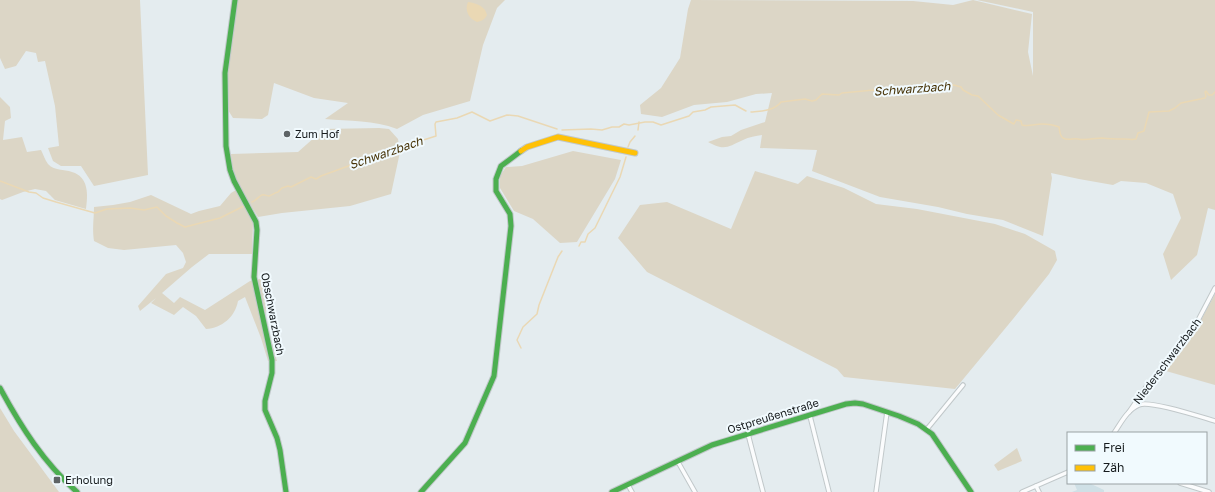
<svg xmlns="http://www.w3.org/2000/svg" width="1215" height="492" font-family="'Golos Text',sans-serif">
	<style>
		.built { fill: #cfe0e6 }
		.green { fill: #dcd6c6 }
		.water { fill: #ead8b4 }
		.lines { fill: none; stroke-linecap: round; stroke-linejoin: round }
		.stream { stroke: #ead8b4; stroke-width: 1.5 }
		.street-casing { stroke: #c1c8ca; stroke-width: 5.5 }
		.fast-casing { stroke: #c1c8ca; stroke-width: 7 }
		.slow-casing { stroke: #c1c8ca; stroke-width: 7 }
		.street { stroke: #fbfcfd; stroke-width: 3.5 }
		.fast { stroke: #4caf50; stroke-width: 5 }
		.slow { stroke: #ffc107; stroke-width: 5 }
		.poi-dot { fill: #5e6466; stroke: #f1fafe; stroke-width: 1.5 }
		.labels { text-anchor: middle; stroke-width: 4; stroke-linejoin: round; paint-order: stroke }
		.poi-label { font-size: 11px; fill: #161b1d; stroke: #f1fafe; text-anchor: start }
		.street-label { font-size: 11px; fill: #161b1d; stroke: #f1fafe }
		.water-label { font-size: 12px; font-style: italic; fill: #473307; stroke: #f1fafe }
	</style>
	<rect width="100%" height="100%" fill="#e4ecef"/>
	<path class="built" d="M1074,483H1089L1104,490V492H1072L1077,490Z"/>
	<g class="green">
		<path d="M0,0H140L148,175L94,186L81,166H61L53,161L48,148L59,146L55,106L45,61L38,62L36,53L26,51L16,66L5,69L0,58Z"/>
		<path d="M236,0H505L497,8L483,45L470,101L423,115L397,129C374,120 349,121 325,119L348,103L314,98L274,83L268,115L262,119L233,118L228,110L227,72Z"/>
		<path d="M691,0L913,1L953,5L973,0L1032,14L1028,52L1033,76V12L977,0H1215V210L1208,208L1197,255L1171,280L1163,254L1181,218L1173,194L1146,183L1121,181L1113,185L1079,179L1051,173L1052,178L1043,236L1003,220L967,214L938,207L880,197L812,171L817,150L760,148L762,135C756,136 749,137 743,140C728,147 724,151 708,142L722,137L731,136L741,130L765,122L772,93L756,94L727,102L694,105L662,117L641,114L640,105L661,88L680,58L688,9Z"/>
		<path d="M0,97L10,107L11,118L5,121L3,140L22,137L27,152L41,150C43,154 45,160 48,164C54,171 64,169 72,172C89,177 88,195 86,209L55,200L46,191L35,189L23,192L2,200L0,199Z"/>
		<path d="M379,128L389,129L398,139L400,152L391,194L350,206L282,213L258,217L236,181L232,166L231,154L298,152L324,129Z"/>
		<path d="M573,151L621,160L615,179L577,242L560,243L533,219L514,211L500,188V176L506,167L522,166Z"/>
		<path d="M755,171L798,184L807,176L844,188L876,204L917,209L995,224L1025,234L1055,251L1057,260L1049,274L1013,319L955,389L844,377L837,369L647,272L618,238L640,205L667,202L731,229Z"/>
		<path d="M236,190L253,222L252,254H209L192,267L162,293L174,303L180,297L205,310L250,281L270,277L265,318L277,361H268L261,338L245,297L238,301C235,317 222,328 206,329L196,316L183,307L174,315L151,303L156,298L140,311L138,306L166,274L183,268L186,262L183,253L176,245L124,250L108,248L94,241C92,228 94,219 94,207L113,205L130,202L151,195L191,214L199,211L220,206L231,193Z"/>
		<path d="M1215,294V385L1166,371L1194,333Z"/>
		<path d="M0,408L14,431L59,492H0Z"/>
		<path d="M1017,448L1022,461L998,471L994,465Z"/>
	</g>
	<path class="water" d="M468,2C476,3 485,6 487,15C485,19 482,21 477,22C469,19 464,10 468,2Z"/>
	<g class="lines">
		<g class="stream">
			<path d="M751,112C762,111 774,111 781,102L805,99L812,101L816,100L822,94L839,95L842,93L874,90L906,91L926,86L954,85L961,87L963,90L972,95L978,96L998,115L1012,123L1014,124L1016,120L1021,121L1022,125C1029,127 1035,124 1042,124C1048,124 1054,125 1059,127C1060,131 1059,135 1063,138C1068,141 1073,138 1078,139C1086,141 1094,138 1102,138C1110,139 1117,139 1124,139C1129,139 1132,140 1136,139L1138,133L1144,131L1149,112L1169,111L1175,108L1181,103L1205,98L1206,96L1205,92L1206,91L1209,95H1212L1215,92"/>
			<path d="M562,130L591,129L602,130L612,127H619L624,124L629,125L645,122H653L661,125L689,116L693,112L705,110L711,107L735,105L746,111"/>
			<path d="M638,130L639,122"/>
			<path d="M628,147L630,142L635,136"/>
			<path d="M0,181L29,192L36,193L43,198L56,202L95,213L107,209L130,208L144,210L157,207L166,216L177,223L185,227L220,218L244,206"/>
			<path d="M252,202C257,200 260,195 262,195C264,194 267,196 269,196C272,195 274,193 278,192L282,188L288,186L291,187L311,177L316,179L321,176L392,150L436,136L435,124L436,122L457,118L472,112L490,121L507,115L518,116L557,129"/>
			<path d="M579,246L581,242H585L588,234L595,228L620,177L626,157"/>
			<path d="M521,348L517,340L523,327L537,314L539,305L558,257L562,251"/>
		</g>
		<defs>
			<g id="street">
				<path d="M1129,412L1146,387L1159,375L1195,326L1215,288"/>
				<path d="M810,416L829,492"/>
				<path d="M927,429L963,385"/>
				<path d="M1114,433C1121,423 1127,410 1139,405C1150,400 1201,417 1215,421"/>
				<path d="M748,434L763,492"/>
				<path d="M678,462L695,492"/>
				<path d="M1180,483L1209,492"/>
				<path d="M628,485L632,492"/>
				<path d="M1036,486L1039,492"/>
				<path d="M876,492L887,412"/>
				<path d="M1022,492L1068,472"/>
			</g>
			<g id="fast">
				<path d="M235,0L225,73L226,146L230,170L234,181L256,222L257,230L254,277L272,360V373L265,401V410L277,438L280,450L286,492"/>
				<path d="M0,388C21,427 44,463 77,492"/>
				<path d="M421,492L465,443L494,376L511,226L510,214L496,191V179L501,166L521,151"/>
				<path d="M612,492L712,445L846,404L855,403L863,404L899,416L918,424L932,434L971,492"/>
			</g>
			<path id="slow" d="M521,151L527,147L558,137L635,153"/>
		</defs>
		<use href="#street" class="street-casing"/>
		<use href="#fast" class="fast-casing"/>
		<use href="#slow" class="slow-casing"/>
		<use href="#street" class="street"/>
		<use href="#fast" class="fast"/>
		<use href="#slow" class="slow"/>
	</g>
	<g class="poi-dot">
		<circle cx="287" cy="134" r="4"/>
		<rect x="53" y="476" width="8" height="8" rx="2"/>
	</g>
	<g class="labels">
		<g class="poi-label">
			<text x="295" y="138">Zum Hof</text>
			<text x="65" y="484">Erholung</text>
		</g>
		<g class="street-label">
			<text transform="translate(273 314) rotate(79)" y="4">Obschwarzbach</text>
			<text transform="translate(1167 361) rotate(-53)" y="4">Niederschwarzbach</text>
			<text transform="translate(773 416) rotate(-17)" y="4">Ostpreußenstraße</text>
		</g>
		<g class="water-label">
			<text transform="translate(912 89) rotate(-4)" y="4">Schwarzbach</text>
			<text transform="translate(386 153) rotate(-19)" y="4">Schwarzbach</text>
		</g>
	</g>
	<rect x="1067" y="432" width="140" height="52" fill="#f1fafe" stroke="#99a1a4"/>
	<rect x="1075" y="445" width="20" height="6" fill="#4caf50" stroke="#99a1a4"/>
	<text x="1103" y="452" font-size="12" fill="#161b1d">Frei</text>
	<rect x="1075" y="465" width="20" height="6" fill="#ffc107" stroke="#99a1a4"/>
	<text x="1103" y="472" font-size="12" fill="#161b1d">Zäh</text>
</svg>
